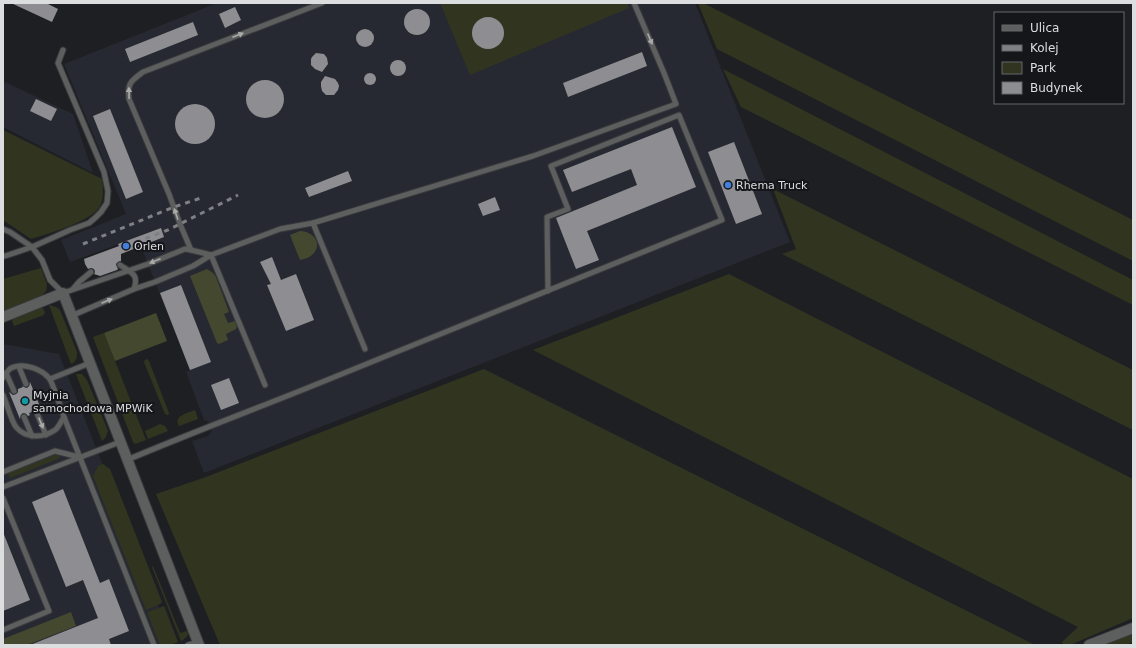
<svg xmlns="http://www.w3.org/2000/svg" width="1136" height="648" font-family="'DejaVu Sans',sans-serif">
	<style>
		.built { fill: #262931 }
		.green { fill: #313520 }
		.forest { fill: #44482e }
		.building { fill: #8e8e92 }
		.lines { fill: none; stroke-linecap: round; stroke-linejoin: round }
		.service-casing { stroke: #393a3d; stroke-width: 7 }
		.minor-casing { stroke: #393a3d; stroke-width: 12 }
		.tertiary-casing { stroke: #393a3d; stroke-width: 12 }
		.service { stroke: #5d5f5e; stroke-width: 5 }
		.minor { stroke: #5d5f5e; stroke-width: 10 }
		.tertiary { stroke: #5d5f5e; stroke-width: 10 }
		.rail { stroke: #7f8083; stroke-width: 3; stroke-dasharray: 5 5; stroke-linecap: butt }
		.oneway { fill: #a9abab }
		.shop-dot { fill: #3f7fe0; stroke: #151619; stroke-width: 1.5 }
		.culture-dot { fill: #0f9aa8; stroke: #151619; stroke-width: 1.5 }
		.labels { text-anchor: middle; stroke-width: 4; stroke-linejoin: round; paint-order: stroke }
		.poi-label { font-size: 11px; fill: #dcdddf; stroke: #151619; text-anchor: start }
	</style>
	<rect width="100%" height="100%" fill="#1e1f23"/>
	<g class="built">
		<path d="M217,3H695L790,242L204,473L192,441L208,436L212,431L208,421L204,420L186,372L190,370L142,249L135,251L130,240L70,262L61,240L126,214L64,64Z"/>
		<path d="M3,81L73,114L93,173L3,127Z"/>
		<path d="M3,344L59,354L174,645H3Z"/>
	</g>
	<g class="green">
		<path d="M440,3H627L629,8L470,75Z"/>
		<path d="M698,3H703L1133,220V261L717,49Z"/>
		<path d="M723,69L1133,280V305L741,107Z"/>
		<path d="M3,130L102,179C103,188 104,198 100,206C93,221 47,234 31,239L3,220Z"/>
		<path d="M773,189L1133,370V430L782,254L796,249Z"/>
		<path d="M41,268L47,285L46,291L41,296L3,311V279Z"/>
		<path d="M729,274L1133,479V618L1070,645H1064L1062,642L1078,627L533,350Z"/>
		<path d="M49,305L56,307L60,310L77,352C77,358 76,362 71,364Z"/>
		<path d="M42,307L45,312L44,315L14,326L12,321L14,318Z"/>
		<path d="M104,333L146,440L135,444L133,442L93,337Z"/>
		<path d="M147,359L149,361L169,413L168,415L165,414L144,362L145,360Z"/>
		<path d="M484,369L1035,645H220L156,494L206,477Z"/>
		<path d="M76,374H82L87,380L108,431L106,437L102,441Z"/>
		<path d="M195,410L198,419L179,426C173,416 187,413 195,410Z"/>
		<path d="M160,424L165,426L168,431L148,439L145,431Z"/>
		<path d="M58,454L60,457L58,459L10,478L8,473Z"/>
		<path d="M103,464L110,469L162,602L160,604L146,610L93,476L98,466Z"/>
		<path d="M153,566L180,633L187,631L188,635L183,640L181,641L152,567Z"/>
		<path d="M164,606L178,642L170,645H160L147,612Z"/>
		<path d="M1133,633V642L1126,645H1105Z"/>
	</g>
	<g class="forest">
		<path d="M300,231C313,231 324,244 312,255C309,258 304,259 300,260L290,235Z"/>
		<path d="M207,269L213,273L216,277L229,312L224,314L228,323L235,321L237,326L236,329L226,334L228,340L219,344L217,343L190,276Z"/>
		<path d="M156,313L167,341L115,361L104,333Z"/>
		<path d="M71,612L76,626L27,645H3V639Z"/>
	</g>
	<g class="building">
		<path d="M11,3H46L58,9L52,22Z"/>
		<path d="M235,7L241,20L225,28L219,14Z"/>
		<circle cx="417" cy="22" r="13"/>
		<circle cx="488" cy="33" r="16"/>
		<path d="M193,22L198,35L130,62L125,49Z"/>
		<circle cx="365" cy="38" r="9"/>
		<path d="M642,52L647,66L568,97L563,83Z"/>
		<path d="M316,53L324,54L327,58L328,64L322,72L315,69L311,65V59L312,57Z"/>
		<circle cx="398" cy="68" r="8"/>
		<circle cx="370" cy="79" r="6"/>
		<path d="M325,76L335,79L338,83L339,86L338,90L334,95H326L322,91L321,86V82Z"/>
		<circle cx="265" cy="99" r="19"/>
		<path d="M36,99L57,109L51,121L30,111Z"/>
		<circle cx="195" cy="124" r="20"/>
		<path d="M110,109L143,192L126,199L93,116Z"/>
		<path d="M672,127L696,187L587,231L599,260L576,269L556,218L637,185L631,169L572,192L563,170Z"/>
		<path d="M734,142L762,214L736,224L708,152Z"/>
		<path d="M348,171L352,181L309,197L305,188Z"/>
		<path d="M495,197L500,210L483,216L478,204Z"/>
		<path d="M161,228L164,237L121,254V261L118,262L116,264L118,269L117,270L100,276L94,274L95,272L94,269L91,268L88,269L85,264L84,259L119,246L118,244Z"/>
		<path d="M272,257L281,280L296,274L314,320L286,331L267,285L271,284L260,262Z"/>
		<path d="M181,285L211,362L190,370L160,293Z"/>
		<path d="M229,378L239,403L221,410L211,385Z"/>
		<path d="M30,382L41,409H40L37,407L34,408L32,410V412L29,413L30,415L28,416L26,414L23,413L21,415L20,419L9,392L13,395L16,394L18,392V389L23,387L22,385L24,387L27,388L29,386Z"/>
		<path d="M63,489L100,583L109,579L129,631L109,639L111,645H30L98,618L83,580L66,587L32,502Z"/>
		<path d="M3,532L30,600L3,611Z"/>
	</g>
	<g class="lines">
		<defs>
			<g id="service">
				<path d="M313,223L365,349"/>
				<path d="M3,229L10,232L32,247L42,260L50,280L63,293L148,264L185,249L191,250L211,255"/>
				<path d="M191,250L180,224L169,194L129,99C127,83 131,81 143,72L322,3"/>
				<path d="M211,255L265,385"/>
				<path d="M5,256L32,247L70,230L89,223L95,218L101,212L107,203L108,191L104,172L58,63L63,50"/>
				<path d="M120,265C132,273 139,274 134,289"/>
				<path d="M73,289L79,282L91,272"/>
				<path d="M71,316L134,289L155,282L193,266L211,255L280,229L313,223L533,156L676,104L664,73L634,3"/>
				<path d="M19,367L26,384"/>
				<path d="M6,373L14,391"/>
				<path d="M3,378C5,375 8,370 11,368C23,362 41,369 49,378C53,383 61,409 64,417C61,421 59,427 55,430C43,438 26,439 16,427C11,420 7,404 3,395"/>
				<path d="M50,379L90,363"/>
				<path d="M36,411L46,435"/>
				<path d="M24,417L32,436"/>
				<path d="M64,417L154,645"/>
				<path d="M127,460C193,432 261,407 327,380C459,327 591,274 722,220L679,115L551,166L568,209L547,217L548,291"/>
				<path d="M3,472L55,451L79,457"/>
				<path d="M3,487L120,442"/>
				<path d="M3,498L49,611L3,630"/>
				<path d="M188,645L198,642"/>
			</g>
			<path id="minor" d="M3,317L63,293L199,645"/>
			<path id="tertiary" d="M1089,645L1133,628"/>
		</defs>
		<use href="#service" class="service-casing"/>
		<use href="#minor" class="minor-casing"/>
		<use href="#tertiary" class="tertiary-casing"/>
		<use href="#service" class="service"/>
		<use href="#minor" class="minor"/>
		<use href="#tertiary" class="tertiary"/>
		<g class="rail">
			<path d="M136,242L168,230L238,195"/>
			<path d="M83,244L174,207L201,198"/>
		</g>
	</g>
	<defs><path id="oneway-solid" d="M-6-.8H1V-3.2L6.5 0L1 3.2V.8H-6Z"/></defs>
	<g class="oneway">
		<use href="#oneway-solid" transform="translate(238 35) rotate(-21)"/>
		<use href="#oneway-solid" transform="translate(650 39) rotate(67)"/>
		<use href="#oneway-solid" transform="translate(129 93) rotate(-91)"/>
		<use href="#oneway-solid" transform="translate(176 214) rotate(-109)"/>
		<use href="#oneway-solid" transform="translate(155 261) rotate(158)"/>
		<use href="#oneway-solid" transform="translate(107 301) rotate(-23)"/>
		<use href="#oneway-solid" transform="translate(41 423) rotate(67)"/>
	</g>
	<g class="shop-dot">
		<circle cx="728" cy="185" r="4"/>
		<circle cx="126" cy="246" r="4"/>
	</g>
	<circle class="culture-dot" cx="25" cy="401" r="4"/>
	<g class="labels">
		<g class="poi-label">
			<text x="736" y="189">Rhema Truck</text>
			<text x="134" y="250">Orlen</text>
			<text x="33" y="399">Myjnia<tspan x="33" dy="13">samochodowa MPWiK</tspan></text>
		</g>
	</g>
	<rect width="1136" height="648" fill="none" stroke="#dcdddf" stroke-width="8"/>
	<rect x="994" y="12" width="130" height="92" fill="#151619" stroke="#656668"/>
	<rect x="1002" y="25" width="20" height="6" fill="#5d5f5e" stroke="#656668"/>
	<text x="1030" y="32" font-size="12" fill="#dcdddf">Ulica</text>
	<rect x="1002" y="45" width="20" height="6" fill="#7f8083" stroke="#656668"/>
	<text x="1030" y="52" font-size="12" fill="#dcdddf">Kolej</text>
	<rect x="1002" y="62" width="20" height="12" fill="#313520" stroke="#656668"/>
	<text x="1030" y="72" font-size="12" fill="#dcdddf">Park</text>
	<rect x="1002" y="82" width="20" height="12" fill="#8e8e92" stroke="#656668"/>
	<text x="1030" y="92" font-size="12" fill="#dcdddf">Budynek</text>
</svg>
